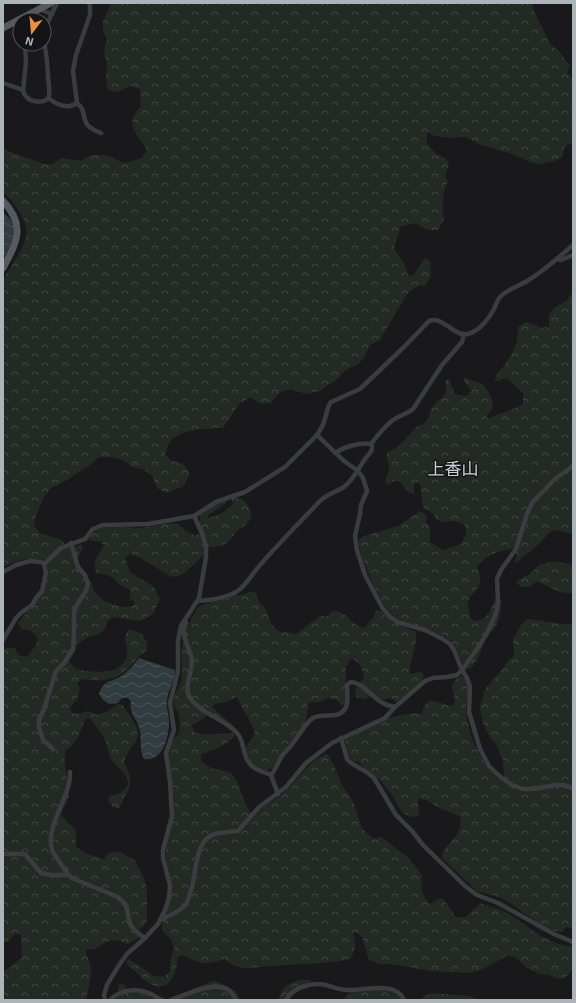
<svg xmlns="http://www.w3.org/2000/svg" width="576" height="1003" font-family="'Exo 2','Noto Sans JP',sans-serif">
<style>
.forest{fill:url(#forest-crowns)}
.water{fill:url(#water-waves)}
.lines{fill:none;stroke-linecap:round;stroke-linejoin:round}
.street{stroke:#3a3c3f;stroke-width:4.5}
.primary{stroke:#56595e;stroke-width:7}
.labels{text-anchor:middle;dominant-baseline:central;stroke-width:3;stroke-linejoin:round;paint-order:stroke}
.quarter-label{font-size:17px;fill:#ccd1d6;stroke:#141416}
</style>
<defs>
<pattern id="forest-crowns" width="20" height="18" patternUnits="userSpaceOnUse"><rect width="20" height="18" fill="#232a23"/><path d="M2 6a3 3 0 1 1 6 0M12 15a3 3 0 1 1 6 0" fill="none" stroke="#404641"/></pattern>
<pattern id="water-waves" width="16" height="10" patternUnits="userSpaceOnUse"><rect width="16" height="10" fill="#313c40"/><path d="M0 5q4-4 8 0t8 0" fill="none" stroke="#4c565a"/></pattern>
</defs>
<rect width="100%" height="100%" fill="#19191b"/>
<g class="forest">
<path d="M111,3H532L534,11L550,44L559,51L570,66L567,72L572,78L573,77V142L565,146L562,158L551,162L540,164L530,162L513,154L481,145L466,137L449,138L435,136L427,132V144L436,154L446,158L449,165L445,176L448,181C442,194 441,206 444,219L438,230H428L414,223L400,227L394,249L404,263L408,275L413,276L425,258L430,261L431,276L425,286L419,285L407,294L380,340L370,345L364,358L357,365L346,370L336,380L320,391L305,394C289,386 281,389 271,403L261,404L250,397L239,404L223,428C209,428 179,429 170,442C168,445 167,450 165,454L170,460L183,464L190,473L184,486L166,493L157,488L152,476L143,469L132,467C123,457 112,457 99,457L90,465L67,480L51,488L44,497L34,521L35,527L40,533L59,539L64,542V544L44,560C27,557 18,560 3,567V280C10,267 20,255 25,241C31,224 15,202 3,192V147L8,151L44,164H52L62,158L81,161L91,155H105L124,163L142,158L147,150C136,132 124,125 141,106L140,89L129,86L118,92L108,90L106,78L107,65L104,51L107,39L103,32V21Z"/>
<path d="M573,292V534L554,530L548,534L540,543L516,563L515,561L517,554L512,549C496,551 487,555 477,567C487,592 469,589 468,605C468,609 470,614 471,618L475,621C487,620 491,610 495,600L501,599C502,608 500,616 497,624C495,629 490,633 487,637C481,646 479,666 467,669C460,662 459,651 452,643C439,629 416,627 400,619C396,618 392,615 390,612C379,600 358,555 359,540L364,536L398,526L420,511L427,515L426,522L430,528V542L443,550L461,544L467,533L464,524L454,521L445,522L437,520L433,514L423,507L420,484L417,482L414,484V494C405,492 403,482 395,480L388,485L385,481C387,477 389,472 389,467C389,462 386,459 387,453L395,449L405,440L416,427L423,424L429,418C431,402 441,402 447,390L445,382L448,378L451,383L454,394L467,396L471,390L466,384L463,378L465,377C471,381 479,381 483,385C487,388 493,400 493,405C493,410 489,413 486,416L488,419C499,413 512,411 523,404V393L507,378L502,379L500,381H495C495,373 502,369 506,363C512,354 521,338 517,328L526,322L541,328L549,327V315L554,308L567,300Z"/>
<path d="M232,498C235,498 239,498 241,499C247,501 253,512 251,518C248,525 240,528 235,533C232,536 231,541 227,543C220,548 210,545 203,550L204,555L182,575L172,577C158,570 145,558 130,554L125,557L130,572L154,587L160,599L153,614L141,621L113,617L108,621L105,629L100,634L88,637L77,644L75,652L69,661C71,663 72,666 75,668C85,672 108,674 118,668C121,666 125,661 126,658C132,648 119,642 129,629L142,634L147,643V650C138,656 132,665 124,672C112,682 96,681 82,679L77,683L80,689L77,699L70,708L71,712L76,714L88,711L97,715L108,711L118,704L123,705C129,716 145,731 134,744C129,751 126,754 124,763C137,785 127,789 119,809L113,807L108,800L110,796C122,793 135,786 124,773C120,768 114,764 111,759C108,752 107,745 104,738C100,731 95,724 89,718L85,719C81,731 76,744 65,751C63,765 69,780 69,795C69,802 62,808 61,815L76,831V846C82,853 96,857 104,859L109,853L118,851L135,860L144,878L147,889V921L140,930V937L127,944C106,933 104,949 86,950C85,955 89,959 90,965C93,976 88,988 86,1000H3V970H6L22,957L21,935L16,933L7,942L3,944V648H15L18,655L27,657L36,645L38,638L31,631L22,629L18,623C22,617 26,614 30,609C33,606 35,602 37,598C45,587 51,579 46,564L66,546L74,548L81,544L83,547C74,566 77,562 85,580L91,581L93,590L104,601L122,607L133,606L135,602L130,598V590L120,585L113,578L107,575L97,573C91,564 98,554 104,546L101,542L90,540L89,539L94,532L101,528L117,527L140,528L171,523L178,524L186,531L196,536L199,532L200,514L220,502L226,500V503L207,516L208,518C217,517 229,510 234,502L231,500Z"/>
<path d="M554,561L573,565V593C556,594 551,587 537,581L529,587H521L516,582L520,579L530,574L539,565Z"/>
<path d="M250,591L256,593L259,602L267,611L271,624L278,631L296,634L320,616H328L333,611C348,611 352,627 365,628L374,616L376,610L382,611L389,620L416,632C417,646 411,658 409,673L412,674L419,671L424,675C422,684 405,697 396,702C392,697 390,697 384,700C377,697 372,694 365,699L357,698C352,688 358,685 364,678C363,669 360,660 350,659L346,668L345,703L341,705L337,700L327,698L319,702H311L308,704L306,721L290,745L278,758L273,767L267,771C251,767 249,763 246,747L255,734C251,720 242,709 237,696L229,701L215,704L212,707L237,729L207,713L204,718L192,725L194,732C207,737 219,733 232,733L235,736C226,746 214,750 201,754V761C204,763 207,766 211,768C217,770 228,770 232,774C242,786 243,806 253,815C264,805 278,799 288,789C302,775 308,761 327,754L333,763L342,785L354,803L362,829L374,839L381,837L409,858L422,875C421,889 420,893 430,904L439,899H443L456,917H466L480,903L478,892L442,858C443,842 465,837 460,816L439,808L428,801L419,798L418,803L419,816L410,817L401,811L391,793L380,780L363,767L359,762L353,761L348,756L345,740L347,736L389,718L413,713L419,714L422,713C428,689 441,708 454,705C457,692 444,685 461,676L466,680C467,684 468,688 468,692C468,698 466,704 466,711C469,737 479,760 498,779L504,778L503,761L496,744L489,736L483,723L480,708L485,689L501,671L509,660L514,656L513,639L521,625L527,619C543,620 557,625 573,624V928L567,927L564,929L563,932C548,934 519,908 505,900C497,896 486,893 478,892L480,903L506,912L541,936L558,944L573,947V969L565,978L558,979L549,975L540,974L527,968L515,957L507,956L481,970L469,973L430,971L391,964H380L369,960L362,937L356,932L353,934C356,944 356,950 350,959C324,964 297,964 271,966C262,966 252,969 243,968C236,967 230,963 224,959C205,966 200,964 183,955L178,956C177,963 176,975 171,980C160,995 144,981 135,971C132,968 128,967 126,962L129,959L154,976L164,977L170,971L171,958L174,949L171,939L162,931C161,918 170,906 171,893C173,877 164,863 166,848C167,834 174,821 174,806C175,784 157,749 179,734C180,727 180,720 178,713C177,710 175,708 174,705C172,697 178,689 181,681C184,670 180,659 182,647C182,639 193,611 200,606C202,605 229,596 232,595C241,594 240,597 250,591Z"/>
<path d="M300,980H311L310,983C299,987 289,989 284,1000H278C283,987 286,984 300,980Z"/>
<polygon points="212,981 220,982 228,988 236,991 240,1000 169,1000 170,998 185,993"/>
<path d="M123,983L129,992C139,992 148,994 157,1000H114L118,991L119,984Z"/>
<path d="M367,986C380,986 394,988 402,1000H343C350,992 356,988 367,986Z"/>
<polygon points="432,993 469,996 481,1000 420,1000 424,996"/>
</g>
<g class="water">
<path d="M3,213C21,223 12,245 3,258Z"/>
<path d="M139,658L175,670C175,680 168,690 167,700C166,707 169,715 169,722C169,737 163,762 144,759C139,750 142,740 140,731C138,718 129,716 131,701L128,698C123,697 121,698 118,703L109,704L103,700L99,694C103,679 114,682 123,675C130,670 134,664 139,658Z"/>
</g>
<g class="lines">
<g class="street">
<polyline points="42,9 44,11 52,14"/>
<polyline points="44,35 47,24 57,3"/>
<path d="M25,44L26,62L23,91C25,97 28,100 34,101C56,105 48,87 48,75C47,64 47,54 44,43"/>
<polyline points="3,83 23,90"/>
<path d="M48,98C56,104 68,110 77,103L73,71L76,55L90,15V6L89,3"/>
<path d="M77,103C90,113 76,124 101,133"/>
<polyline points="557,259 561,260 573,255"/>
<polyline points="317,435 344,461 358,471 363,478 367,491 361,505 360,514 355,536 357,550 365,575 382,607 390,617 398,622 425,630 441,638 450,644 454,650 462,670 467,678 470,687 469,712 480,749 489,766 496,773 502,778 512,785 523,789 533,789 556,785 563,785 573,788"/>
<path d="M371,444C377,436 385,426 393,420C400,415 407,414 413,409L442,365L462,342L464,334"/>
<path d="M335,453C344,447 360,442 371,444"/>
<path d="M44,564L61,548L85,539L93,529L103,525L148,524L194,516L216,502L245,492L285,467L317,435L323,425L329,405L331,402L360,389L405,346L429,321C442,315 454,337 468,334C479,331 489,319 494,309C496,305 497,300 501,296C508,289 519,286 527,281C544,271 558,258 573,245"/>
<polyline points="3,572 16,565 30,561 41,562 44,564 46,573 42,591 36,598 32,605 21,613 16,618 3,640"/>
<path d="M198,601C212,600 228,598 239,590C248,583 253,572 261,564C280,542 300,522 320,501C327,494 336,492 344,487C354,479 358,469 365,459C368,454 373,453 372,446L371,444"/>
<path d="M186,623C179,636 191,648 192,661C192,672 184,688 189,696C199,713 222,718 235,731C246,740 241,757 252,766C257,771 265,772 271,775L278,794"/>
<polyline points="341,738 347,759 351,763 368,773 374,778 396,815 412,831 423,845 465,886 477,895 498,903 554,934 573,942"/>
<polyline points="52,748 43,740 39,727 39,720 44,709 56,671 64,663 73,649 74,634 74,614 75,608 86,591 88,584 85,575 78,567 71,543"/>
<path d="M70,772C71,798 45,824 52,850C54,855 58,859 60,863C64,868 67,874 72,878L118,897L126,905L130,924L135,931L145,938"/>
<path d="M271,775C276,769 278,762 282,756C284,753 287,750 290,747C297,739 305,723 313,718C323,712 338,720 345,709C349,703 347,692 347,685L351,682C367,683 373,704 395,707"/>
<polyline points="3,854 25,854 41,873 51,875 68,875"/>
<path d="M162,919C170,915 180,912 186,904C189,900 190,892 192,887C197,868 195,835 220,833C226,833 231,831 238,831L259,807L286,787L306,763L332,743L385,718L395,707L425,681L433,678L447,677L457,675L462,670L477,649L486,635L494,618L497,609L498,601L497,579L501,570L516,549L527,514L532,503L555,479L573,466"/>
<polyline points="105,1000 104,995 107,985 119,965 127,954 145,938 158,924 165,910 169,898 170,885 163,858 163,850 172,816 170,782 166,753 174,730 170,703 178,671 178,641 181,626 199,598 206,557 206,547 202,533 194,516"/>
<path d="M110,1000C121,988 139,988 153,995C156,997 158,999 162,1000"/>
<path d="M171,1000C186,995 214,980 229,990C232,992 234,997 236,1000"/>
<path d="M286,1000C293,987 312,982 326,985C333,987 340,990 347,990C363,991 396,980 404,1000"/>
</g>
<g class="primary">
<polyline points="3,28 51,3"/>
<path d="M3,201C26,225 17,242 3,268"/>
</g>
</g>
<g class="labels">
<g class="quarter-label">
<text x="453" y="468">上香山</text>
</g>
</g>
<rect width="576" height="1003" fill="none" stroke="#acb3b9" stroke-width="8"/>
<g transform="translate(32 32) rotate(196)"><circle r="19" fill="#141416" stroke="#515457"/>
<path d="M0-3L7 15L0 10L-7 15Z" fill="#e89143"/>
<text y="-6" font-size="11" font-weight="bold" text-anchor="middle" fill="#acb3b9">N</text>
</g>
</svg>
